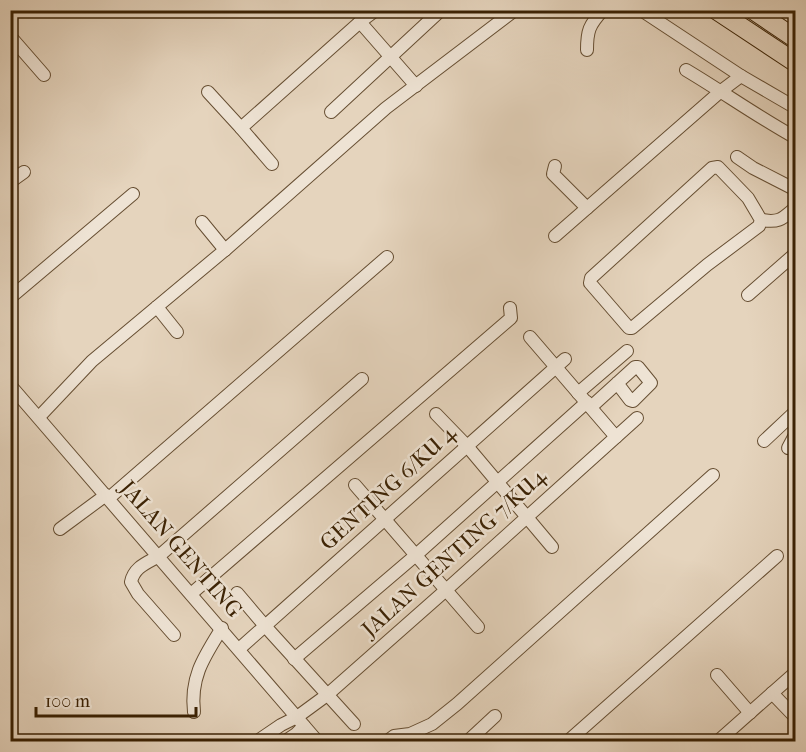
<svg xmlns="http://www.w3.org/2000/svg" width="806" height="752" font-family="'IM FELL French Canon',serif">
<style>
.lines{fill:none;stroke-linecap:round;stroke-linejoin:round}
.minor-casing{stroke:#664e32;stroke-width:14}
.highway-casing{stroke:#3b2204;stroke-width:20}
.minor{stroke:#eee3d4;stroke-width:12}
.highway{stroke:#e5d4bd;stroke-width:18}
.labels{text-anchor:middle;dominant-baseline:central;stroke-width:5;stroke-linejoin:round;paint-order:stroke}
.street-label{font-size:22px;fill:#3b2204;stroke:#eee3d4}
</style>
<rect width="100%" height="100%" fill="#e5d4bd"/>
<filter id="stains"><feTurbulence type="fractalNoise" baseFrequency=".00333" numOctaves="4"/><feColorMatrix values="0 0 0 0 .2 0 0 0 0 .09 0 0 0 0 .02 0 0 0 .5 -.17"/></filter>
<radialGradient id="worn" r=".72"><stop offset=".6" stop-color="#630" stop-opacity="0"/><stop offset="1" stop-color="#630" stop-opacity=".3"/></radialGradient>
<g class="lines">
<defs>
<g id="minor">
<polyline points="641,10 741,76 796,108"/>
<polyline points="360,22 416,86"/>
<polyline points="10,36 44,75"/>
<path d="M587,50C587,31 589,25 603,10"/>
<path d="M686,70C723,92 758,117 796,138"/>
<polyline points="208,92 241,128"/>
<polyline points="331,112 441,10"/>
<polyline points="737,157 753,168 796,190"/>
<polyline points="272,164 241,128 360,22 376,10"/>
<polyline points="555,166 553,174 587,208"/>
<polygon points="718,167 748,198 761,220 759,226 707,265 632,328 629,328 590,283 591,278 712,168"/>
<polyline points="10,182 24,172"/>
<path d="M761,220C780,223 782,219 796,207"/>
<polyline points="202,222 225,250"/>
<polyline points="555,236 721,91 741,76"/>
<polyline points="748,295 796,253"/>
<polyline points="10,298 133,194"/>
<polyline points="157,307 177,332"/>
<polyline points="530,337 616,437"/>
<polyline points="10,385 318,742"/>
<polyline points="578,393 627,351"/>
<polyline points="591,407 635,367 638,367 651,383 633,401 630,400 617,383"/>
<polyline points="436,414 467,446 552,547"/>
<polyline points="39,417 92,361 225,250 386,108 515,10"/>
<polyline points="764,441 796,411"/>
<polyline points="788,448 796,433"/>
<polyline points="355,485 478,627"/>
<polyline points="109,498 387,257"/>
<polyline points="60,529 106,495"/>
<polyline points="237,593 265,626 354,724"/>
<polyline points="191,594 511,318 510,308"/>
<path d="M174,635L138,594L131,582C134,567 147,563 159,556L362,379"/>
<polyline points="239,649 565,359"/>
<polyline points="294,659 416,555 587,402"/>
<polyline points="717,675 750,713"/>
<polyline points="772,693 796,718"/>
<path d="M194,712C190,677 204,657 222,628"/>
<polyline points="256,742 281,725 297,717 327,695 446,590 637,418"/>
<polyline points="284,742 296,734 304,726"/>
<polyline points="386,742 394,736 410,734 432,724 457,704 713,475"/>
<polyline points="467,742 495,716"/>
<polyline points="567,742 777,556"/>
<polyline points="717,742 796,672"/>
</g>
<g id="highway">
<polyline points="716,10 796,63"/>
<polyline points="753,10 796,39"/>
</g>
</defs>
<use href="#minor" class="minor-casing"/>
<use href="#highway" class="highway-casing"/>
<use href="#minor" class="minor"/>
<use href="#highway" class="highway"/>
</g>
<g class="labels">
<g class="street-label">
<text transform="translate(388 488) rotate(-42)">GENTING 6/KU 4</text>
<text transform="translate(181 549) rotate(49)">JALAN GENTING</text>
<text transform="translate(454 553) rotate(-42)">JALAN GENTING 7/KU4</text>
</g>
</g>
<rect width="806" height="752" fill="none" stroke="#e5d4bd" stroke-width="36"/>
<rect x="12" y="12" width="782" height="728" fill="none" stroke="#3b2204" stroke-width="3"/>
<rect x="18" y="18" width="770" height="716" fill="none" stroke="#3b2204" stroke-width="1.5"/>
<path d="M36 707v9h160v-9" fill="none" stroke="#3b2204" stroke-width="3"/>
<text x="45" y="707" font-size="18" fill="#3b2204" stroke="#eee3d4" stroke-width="4.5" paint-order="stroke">100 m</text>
<rect width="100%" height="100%" filter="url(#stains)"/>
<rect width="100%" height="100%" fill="url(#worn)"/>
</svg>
